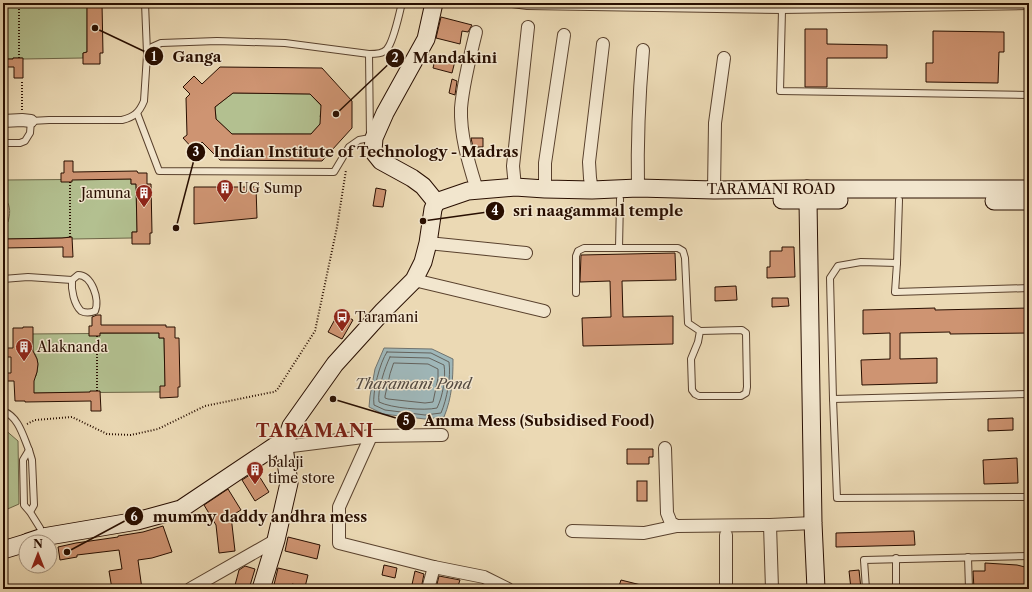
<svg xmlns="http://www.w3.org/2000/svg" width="1032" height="592" font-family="'Libre Caslon Text',serif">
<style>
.green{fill:#b3c090;stroke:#6e6748}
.water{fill:#9fb7b9;stroke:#6f736f}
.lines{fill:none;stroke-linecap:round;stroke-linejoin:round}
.shore{stroke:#64625c;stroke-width:1}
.building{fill:#ce9472;stroke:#280e00;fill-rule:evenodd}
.lane-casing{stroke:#59412d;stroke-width:8}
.street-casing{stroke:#59412d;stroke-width:14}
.secondary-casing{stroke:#280e00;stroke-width:19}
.path{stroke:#280e00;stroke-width:2;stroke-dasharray:1 2;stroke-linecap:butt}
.lane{stroke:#f2e6ce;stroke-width:6}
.street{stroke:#f2e6ce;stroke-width:12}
.secondary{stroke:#f2e6ce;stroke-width:17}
.labels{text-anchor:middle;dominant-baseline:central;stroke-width:3;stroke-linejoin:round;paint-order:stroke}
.poi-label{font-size:14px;fill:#280e00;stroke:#f2e6ce;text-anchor:start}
.street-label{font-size:14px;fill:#280e00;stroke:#f2e6ce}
.water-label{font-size:15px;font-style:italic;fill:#524941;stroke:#f2e6ce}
.district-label{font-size:18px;font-weight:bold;letter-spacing:1px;fill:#7a1f14;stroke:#f2e6ce}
.leader{fill:none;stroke:#280e00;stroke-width:1.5}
.callout-dot{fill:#280e00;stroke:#f2e6ce;stroke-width:1.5}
.mark-label{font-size:12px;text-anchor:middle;font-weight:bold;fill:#fff}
.callout-label{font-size:15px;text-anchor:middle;font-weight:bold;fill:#280e00;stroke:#f2e6ce;stroke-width:3;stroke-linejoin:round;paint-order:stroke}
</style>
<rect width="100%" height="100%" fill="#ebd9b4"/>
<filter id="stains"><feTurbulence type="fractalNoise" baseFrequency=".005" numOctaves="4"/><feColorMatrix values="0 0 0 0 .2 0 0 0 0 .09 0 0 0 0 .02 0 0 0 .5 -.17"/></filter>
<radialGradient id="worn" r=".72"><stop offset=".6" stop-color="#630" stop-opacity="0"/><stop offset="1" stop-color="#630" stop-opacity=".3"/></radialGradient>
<g class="green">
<polygon points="3,3 82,3 82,5 87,4 87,52 83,53 83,58 23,59 22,58 13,58 13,59 3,59"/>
<polygon points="233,93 310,94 326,111 321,111 320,117 326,117 311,134 232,134 216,119 215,107"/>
<path d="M131,179V184H136L137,232H132V238L72,239L70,237L62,238L3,239V227H6V222H8C10,214 11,207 6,200H5V194H3V180Z"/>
<path d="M159,333V338H164L165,386L160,392L27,393L34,376H36C38,368 39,361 35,354H33L27,334Z"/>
<polygon points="3,428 18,441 19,504 3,511"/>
</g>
<path class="water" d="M384,348L432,349L453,359C453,380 452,397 444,417L425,419L383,414L369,407L370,396L375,369Z"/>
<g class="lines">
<g class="shore">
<path d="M387,352L431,353L449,362C451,377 447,399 441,413L425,415L385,410L374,405C372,393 380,362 387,352Z"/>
<path d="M390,357L429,358L444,365C446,377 443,396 437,408C424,411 391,408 379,402C377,391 385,367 390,357Z"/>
<polygon points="394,363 428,364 438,369 438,378 433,402 425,403 388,399 385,398 385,396 390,374"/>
</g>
</g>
<g class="building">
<polygon points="87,4 102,4 103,53 100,53 100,64 83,64 83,53 87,52"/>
<polygon points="441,17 472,25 468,32 462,31 460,44 436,38"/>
<polygon points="805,29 827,29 827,44 887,45 887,58 827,58 827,87 805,87"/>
<polygon points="933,31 1004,32 1004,52 999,52 998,83 926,82 926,63 933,63"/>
<polygon points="436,56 455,61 452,73 433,68"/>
<polygon points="13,58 23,58 23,78 14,78 14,67 3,67 3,59 13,59"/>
<path d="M220,67L322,68L352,101V128L322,161L220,160L202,142L194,150L183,138L187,135L186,98L190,94L183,87L194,76L202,84ZM233,93L310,94L321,105L320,124L311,134H232L216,119L215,107Z"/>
<polygon points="452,79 457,81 455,95 449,93"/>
<polygon points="471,138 483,138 483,147 473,147"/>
<polygon points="64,161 73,161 73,172 137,171 138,173 147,173 147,184 151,184 152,233 150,233 150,244 132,244 132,232 137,232 136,184 131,184 131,179 72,180 72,182 61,182 61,173 64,173"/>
<polygon points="194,187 256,187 257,218 194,224"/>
<polygon points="376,188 386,190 383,207 373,206"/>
<polygon points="72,237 73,257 63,257 63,247 3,248 3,239 62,238"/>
<polygon points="782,247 794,247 795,277 767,278 767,267 770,267 770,251 782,251"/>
<polygon points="675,253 676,280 622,281 623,317 673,316 673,344 583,346 582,318 611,317 610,281 580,282 581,255"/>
<polygon points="736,286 737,300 715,301 715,287"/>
<polygon points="772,298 788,298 789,306 772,307"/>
<polygon points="935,308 935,310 1029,308 1029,333 950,334 950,332 900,333 900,359 937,358 937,383 862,385 861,360 890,359 890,333 863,334 863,310"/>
<polygon points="339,312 353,320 342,339 328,332"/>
<polygon points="97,315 101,315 101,325 166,325 166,327 175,327 175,338 179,338 180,387 178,387 178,397 160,398 160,386 165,386 164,338 159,338 159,333 100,333 100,336 89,336 89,326 92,326 92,317"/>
<polygon points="23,327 33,327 33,351 37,359 38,364 37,372 34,381 34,393 90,392 90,391 100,391 101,411 91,411 91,401 25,402 25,401 15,401 14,381 3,381 3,373 11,373 11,357 3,357 3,348 13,348 13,328 23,328"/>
<polygon points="1013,418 1013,430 988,431 988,419"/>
<polygon points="627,449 653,449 653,457 649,457 649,464 627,464"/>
<polygon points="1017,458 1018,483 984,484 983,460"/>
<polygon points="256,471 269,492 255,501 242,480"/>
<rect x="637" y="481" width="10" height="20"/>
<polygon points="228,489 241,510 231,516 235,551 219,553 216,525 204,505"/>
<polygon points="163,526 172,552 152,558 138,560 142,589 112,589 109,571 122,569 119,550 77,555 77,557 60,560 58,547 76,543 118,537 118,536 143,532"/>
<polygon points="914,531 915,545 836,547 836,533"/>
<polygon points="288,537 320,545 317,559 285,551"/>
<polygon points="985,563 1017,565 1029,568 1029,589 974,589 973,571 985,571"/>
<polygon points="384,565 397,568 395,578 382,575"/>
<polygon points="245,566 255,569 249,589 234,589 239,570"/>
<polygon points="278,568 308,575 305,587 292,584 291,589 273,589"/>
<polygon points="859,570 861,589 851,589 849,571"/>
<polygon points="415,571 424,574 421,589 411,589"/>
<polygon points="439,576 460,580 457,589 436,588"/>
<polygon points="621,580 645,586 645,589 618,589"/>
</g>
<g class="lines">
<defs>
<g id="lane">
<polyline points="145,3 147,53"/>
<polyline points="504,3 527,6 782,10 1028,6"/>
<polyline points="1028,3 1029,155"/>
<polyline points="782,10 780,91 1029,95"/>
<polyline points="137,113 159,171 334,172 349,147 359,140 370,138 369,54"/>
<path d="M3,143H20L25,141L30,133L31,121L49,120H122C134,117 139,113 144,101L147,55L149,50L152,47L161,43L217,41L285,43L369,54C375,54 383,54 387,49C394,41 399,14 402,3"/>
<polyline points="899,200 897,263 861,262 838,266 830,278 833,399 837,498 1029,497"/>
<polyline points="619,248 678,248 683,251 685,258 688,323 700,331 698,342 691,359 692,390 695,394 699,396 741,396 746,393 747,387 746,333 742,330 700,331"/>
<polyline points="897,263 895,292 1029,288"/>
<path d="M78,275C92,275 100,300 95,311C90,313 85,313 81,311C74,304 71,290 72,280Z"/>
<polyline points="3,279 28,277 72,280"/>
<polyline points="576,293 576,256 578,251 584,248 619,248 620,199"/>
<polyline points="833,399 1029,394"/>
<path d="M3,411C19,417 23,436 29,450"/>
<polyline points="30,512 34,505 32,460 29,450 23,460 24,505 30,512 40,528"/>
<polyline points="968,557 969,589"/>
<polyline points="896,558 896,589"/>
<polyline points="866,589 864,560 1029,556"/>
</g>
<g id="street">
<path d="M476,32C470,56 463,84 461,108C460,136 469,164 477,190"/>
<polyline points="3,121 22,120 31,121"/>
<polyline points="515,187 513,166 528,27"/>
<path d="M638,188C637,142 639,96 643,50"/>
<polyline points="545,189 545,163 564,35"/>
<polyline points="592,190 590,178 589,162 603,44"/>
<polyline points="714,190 715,123 724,58"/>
<polyline points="428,243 526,253"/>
<polyline points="414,280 544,311"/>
<polyline points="371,436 339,507 339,543 434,567 484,577 508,589"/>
<polyline points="284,447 371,436 442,435"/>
<polyline points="665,448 667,513 671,523 677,526 770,525 813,523"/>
<polyline points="770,525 772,589"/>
<polyline points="572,531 644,533 677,526"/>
<polyline points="190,589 276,540"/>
<polyline points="428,589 434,567"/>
<polyline points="726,589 726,535"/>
</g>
<g id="secondary">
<polyline points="434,3 426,39 385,113 374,138 373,151 381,161 412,178 423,186 436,202"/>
<polyline points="807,189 808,201 813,523 816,589"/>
<polyline points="782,200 839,200"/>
<polyline points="994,201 1029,201"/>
<polyline points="436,202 468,191 515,187 545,189 592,190 638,188 714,190 806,189 1029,189"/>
<polyline points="28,542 43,537 137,521 181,509 275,446 284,447"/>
<polyline points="3,550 26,543"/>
<polyline points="261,589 276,540 289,483 284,447 291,426 335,364 383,311 414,280 423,262 428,243 433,209 436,202"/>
</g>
</defs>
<use href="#lane" class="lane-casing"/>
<use href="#street" class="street-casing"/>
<use href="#secondary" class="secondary-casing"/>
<g class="path">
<polyline points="19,58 19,3"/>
<polyline points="22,82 22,110"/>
<polyline points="70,182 70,237"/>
<polyline points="97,336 97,391"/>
<polyline points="27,424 35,420 72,417 107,434 131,435 158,429 205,406 268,393 274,392 277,390 315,331 337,227 346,170"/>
</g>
<use href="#lane" class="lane"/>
<use href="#street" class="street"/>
<use href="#secondary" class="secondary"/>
</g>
<defs>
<symbol id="building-pin" viewBox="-11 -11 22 30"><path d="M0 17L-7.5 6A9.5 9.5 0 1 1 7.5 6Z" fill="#8f2418" stroke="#f2e6ce"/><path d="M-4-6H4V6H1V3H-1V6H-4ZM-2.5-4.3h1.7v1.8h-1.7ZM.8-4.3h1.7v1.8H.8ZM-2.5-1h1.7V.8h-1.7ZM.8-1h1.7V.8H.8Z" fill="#fff"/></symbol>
<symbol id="bus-pin" viewBox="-11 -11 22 30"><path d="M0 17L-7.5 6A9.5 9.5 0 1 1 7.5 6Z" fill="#8f2418" stroke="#f2e6ce"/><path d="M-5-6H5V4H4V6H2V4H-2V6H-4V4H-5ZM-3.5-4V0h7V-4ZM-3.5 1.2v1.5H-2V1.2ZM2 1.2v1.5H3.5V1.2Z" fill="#fff"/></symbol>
</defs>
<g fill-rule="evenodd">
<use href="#building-pin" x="215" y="178" width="20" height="27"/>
<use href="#building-pin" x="134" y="183" width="20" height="27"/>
<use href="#bus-pin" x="332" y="307" width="20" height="27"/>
<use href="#building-pin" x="14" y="337" width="20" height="27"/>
<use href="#building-pin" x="245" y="460" width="20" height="27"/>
</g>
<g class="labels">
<g class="poi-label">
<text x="238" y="188">UG Sump</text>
<text x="131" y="193" text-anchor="end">Jamuna</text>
<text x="355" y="317">Taramani</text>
<text x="37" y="347">Alaknanda</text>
<text x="268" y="462">balaji<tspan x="268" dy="16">time store</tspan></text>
</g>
<g class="street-label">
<text x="771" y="189">TARAMANI ROAD</text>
</g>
<g class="water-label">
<text x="413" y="383">Tharamani Pond</text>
</g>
<g class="district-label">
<text x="315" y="431">TARAMANI</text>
</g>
</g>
<path class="leader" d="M95 28L154 56M336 114L395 58M176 228L196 152M423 221L495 211M333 399L406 421M67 552L134 516"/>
<g class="callout-dot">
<circle cx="95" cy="28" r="4"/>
<circle cx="336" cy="114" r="4"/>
<circle cx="176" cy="228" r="4"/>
<circle cx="423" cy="221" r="4"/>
<circle cx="333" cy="399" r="4"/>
<circle cx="67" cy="552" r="4"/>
<circle cx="154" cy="56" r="10"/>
<circle cx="395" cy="58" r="10"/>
<circle cx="196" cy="152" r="10"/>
<circle cx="495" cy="211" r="10"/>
<circle cx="406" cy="421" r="10"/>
<circle cx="134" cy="516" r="10"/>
</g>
<g class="mark-label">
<text x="154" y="61">1</text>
<text x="395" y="62">2</text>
<text x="196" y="156">3</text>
<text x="495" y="215">4</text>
<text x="406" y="425">5</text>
<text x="134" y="521">6</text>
</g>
<g class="callout-label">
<text x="197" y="62">Ganga</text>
<text x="455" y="63">Mandakini</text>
<text x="366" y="157">Indian Institute of Technology - Madras</text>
<text x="598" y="216">sri naagammal temple</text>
<text x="539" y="426">Amma Mess (Subsidised Food)</text>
<text x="260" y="522">mummy daddy andhra mess</text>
</g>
<rect width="1032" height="592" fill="none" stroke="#ebd9b4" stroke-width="16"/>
<rect x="4" y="4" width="1024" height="584" fill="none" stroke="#280e00" stroke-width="2"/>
<rect x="8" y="8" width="1016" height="576" fill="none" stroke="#280e00"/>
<g transform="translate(38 554)"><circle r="19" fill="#f2e6ce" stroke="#a1907c"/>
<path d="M0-3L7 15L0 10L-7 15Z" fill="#8f2418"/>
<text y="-6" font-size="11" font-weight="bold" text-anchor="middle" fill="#280e00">N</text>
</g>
<rect width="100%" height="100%" filter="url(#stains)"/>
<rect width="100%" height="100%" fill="url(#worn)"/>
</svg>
